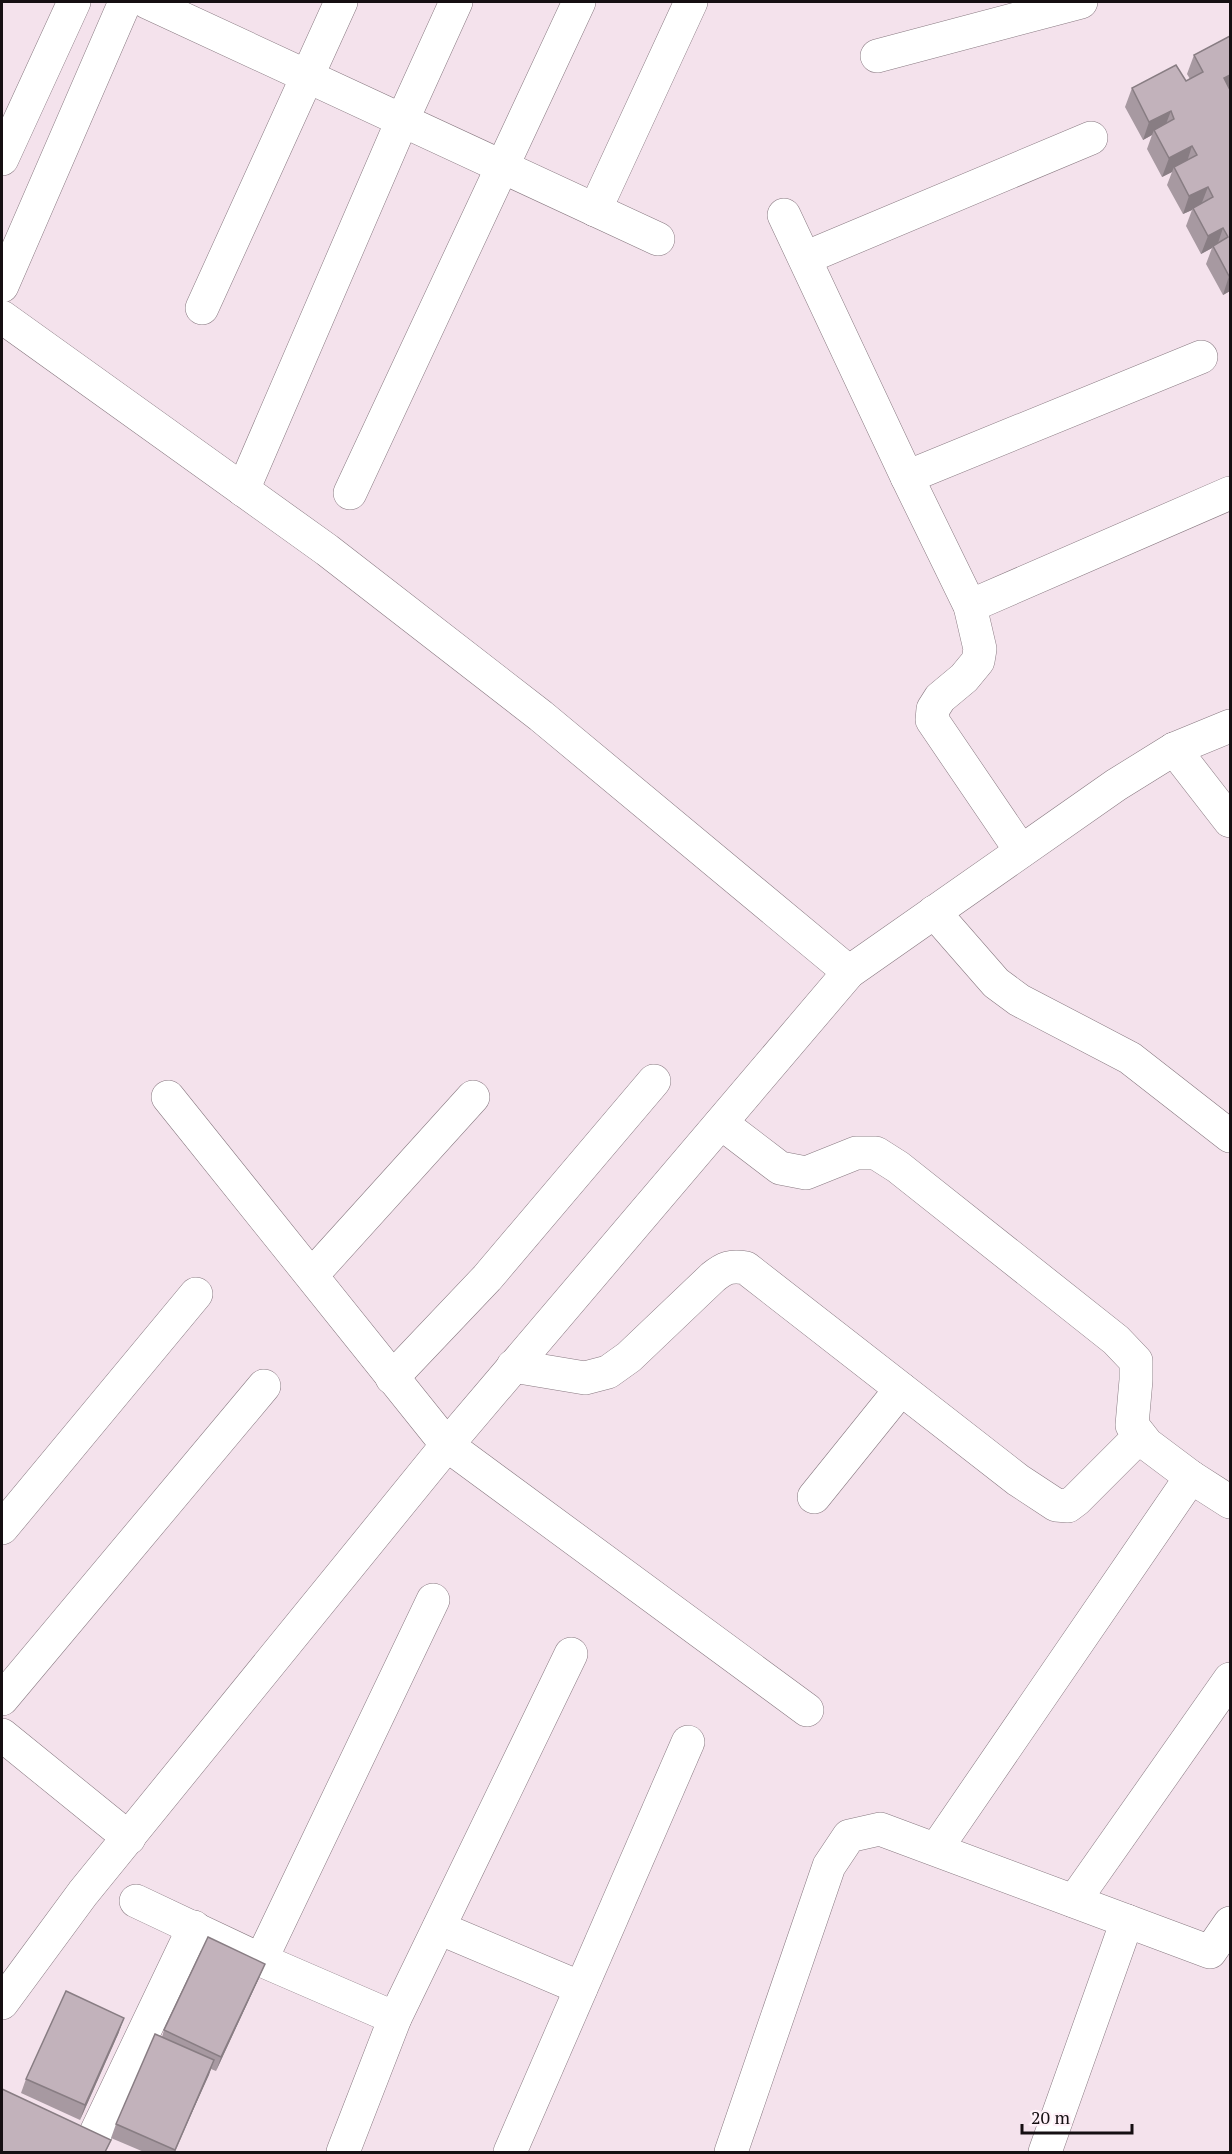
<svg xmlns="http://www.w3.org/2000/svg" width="1232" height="2154" font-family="'PT Serif',serif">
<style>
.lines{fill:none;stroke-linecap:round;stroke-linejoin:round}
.minor-casing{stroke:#887981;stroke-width:34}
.minor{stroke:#fff;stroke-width:33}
.wall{fill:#a799a1}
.shaded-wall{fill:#887d83}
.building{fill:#c2b2bb;stroke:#887d83;stroke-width:1.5}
</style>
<rect width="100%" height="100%" fill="#f4e2ec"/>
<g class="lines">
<defs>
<g id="minor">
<polyline points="147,2 658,239"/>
<polyline points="877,56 1081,2"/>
<polyline points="2,159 74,2"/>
<polyline points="595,210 691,2"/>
<polyline points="784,215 907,477 970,606 980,649 978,661 964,678 940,698 933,709 932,720 1021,851"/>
<polyline points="805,258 1091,138"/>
<polyline points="2,286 125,2"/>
<polyline points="202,308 341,2"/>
<polyline points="2,317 327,550 541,716 849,972"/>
<polyline points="907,477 1201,357"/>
<polyline points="243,490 402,121 456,2"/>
<polyline points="350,493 579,2"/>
<polyline points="970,606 1230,493"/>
<polyline points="1174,749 1230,821"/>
<polyline points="934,912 996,983 1019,1000 1130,1058 1230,1136"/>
<polyline points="168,1097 447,1445 807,1710"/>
<polyline points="721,1123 780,1168 806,1173 856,1153 876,1153 898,1167 1116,1340 1136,1361 1136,1380 1132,1425 1147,1444 1191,1477 1230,1502"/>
<polyline points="312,1275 473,1097"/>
<path d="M513,1366L585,1378L608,1372L629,1357L713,1277C724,1268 731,1265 746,1268L1018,1480L1056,1505L1068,1506L1076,1500L1140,1436"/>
<polyline points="392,1378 487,1278 654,1081"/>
<polyline points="814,1497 901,1389"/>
<polyline points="2,1528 196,1294"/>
<polyline points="2,1699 264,1386"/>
<polyline points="2,1735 129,1838"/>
<polyline points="936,1849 1191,1477"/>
<polyline points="136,1901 261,1960 395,2018"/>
<polyline points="1074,1901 1230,1679"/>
<polyline points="439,1928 581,1988"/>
<polyline points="261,1960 433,1600"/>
<polyline points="2,2003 83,1893 447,1445 849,972 1116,785 1174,749 1230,726"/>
<polyline points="92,2141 194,1927"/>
<polyline points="343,2152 395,2018 571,1654"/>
<polyline points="510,2152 688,1742"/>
<polyline points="731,2152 829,1866 849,1836 880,1829 1210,1952 1230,1923"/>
<polyline points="1045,2152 1127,1921"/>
</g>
</defs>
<use href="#minor" class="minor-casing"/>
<use href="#minor" class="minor"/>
</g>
<g class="wall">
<polygon points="1230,36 1230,291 1223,295 1206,264 1212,248 1201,254 1186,226 1192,210 1183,214 1167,185 1172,172 1162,177 1147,149 1152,135 1143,140 1125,107 1132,88 1186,81 1190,79 1187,74 1194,55"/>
<polygon points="259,1978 216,2071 211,2069 175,2152 144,2152 111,2138 116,2124 162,2037 164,2030"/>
<polygon points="119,2032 80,2120 21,2093 26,2079"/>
</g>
<g class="shaded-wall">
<polygon points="1230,75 1230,90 1217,97 1224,78"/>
<polygon points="1171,111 1164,129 1154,130 1152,135 1143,140 1149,122"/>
<polygon points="1192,146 1186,165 1174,167 1172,172 1162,177 1169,158"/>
<polygon points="1208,187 1201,205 1193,208 1192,210 1183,214 1189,196"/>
<polygon points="1223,228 1217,246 1213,246 1212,248 1201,254 1208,236"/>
<polygon points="1229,276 1230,276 1230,291 1223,295"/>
<polygon points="265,1964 259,1978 216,2071 221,2057"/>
<polygon points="124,2018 119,2032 80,2120 85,2105"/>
<polygon points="214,2060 209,2075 174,2152"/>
</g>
<g class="building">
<polygon points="1230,36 1230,75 1224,78 1229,88 1230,87 1230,276 1229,276 1213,246 1228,237 1223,228 1208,236 1193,208 1213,197 1208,187 1189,196 1174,167 1197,155 1192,146 1169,158 1154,130 1174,119 1171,111 1149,122 1132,88 1176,65 1186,81 1203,72 1194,55"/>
<polygon points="208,1937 265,1964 221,2057 164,2030"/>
<polygon points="66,1991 124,2018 85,2105 26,2079"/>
<polygon points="155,2034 214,2060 175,2150 116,2124"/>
<polygon points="2,2089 111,2140 105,2152 2,2152"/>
</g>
<rect width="1232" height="2154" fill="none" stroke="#150f12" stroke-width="6"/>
<path d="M1022 2124v9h110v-9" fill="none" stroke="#150f12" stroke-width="3"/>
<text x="1031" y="2124" font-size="18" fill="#150f12" stroke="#fff1f8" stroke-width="4.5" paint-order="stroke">20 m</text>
</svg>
